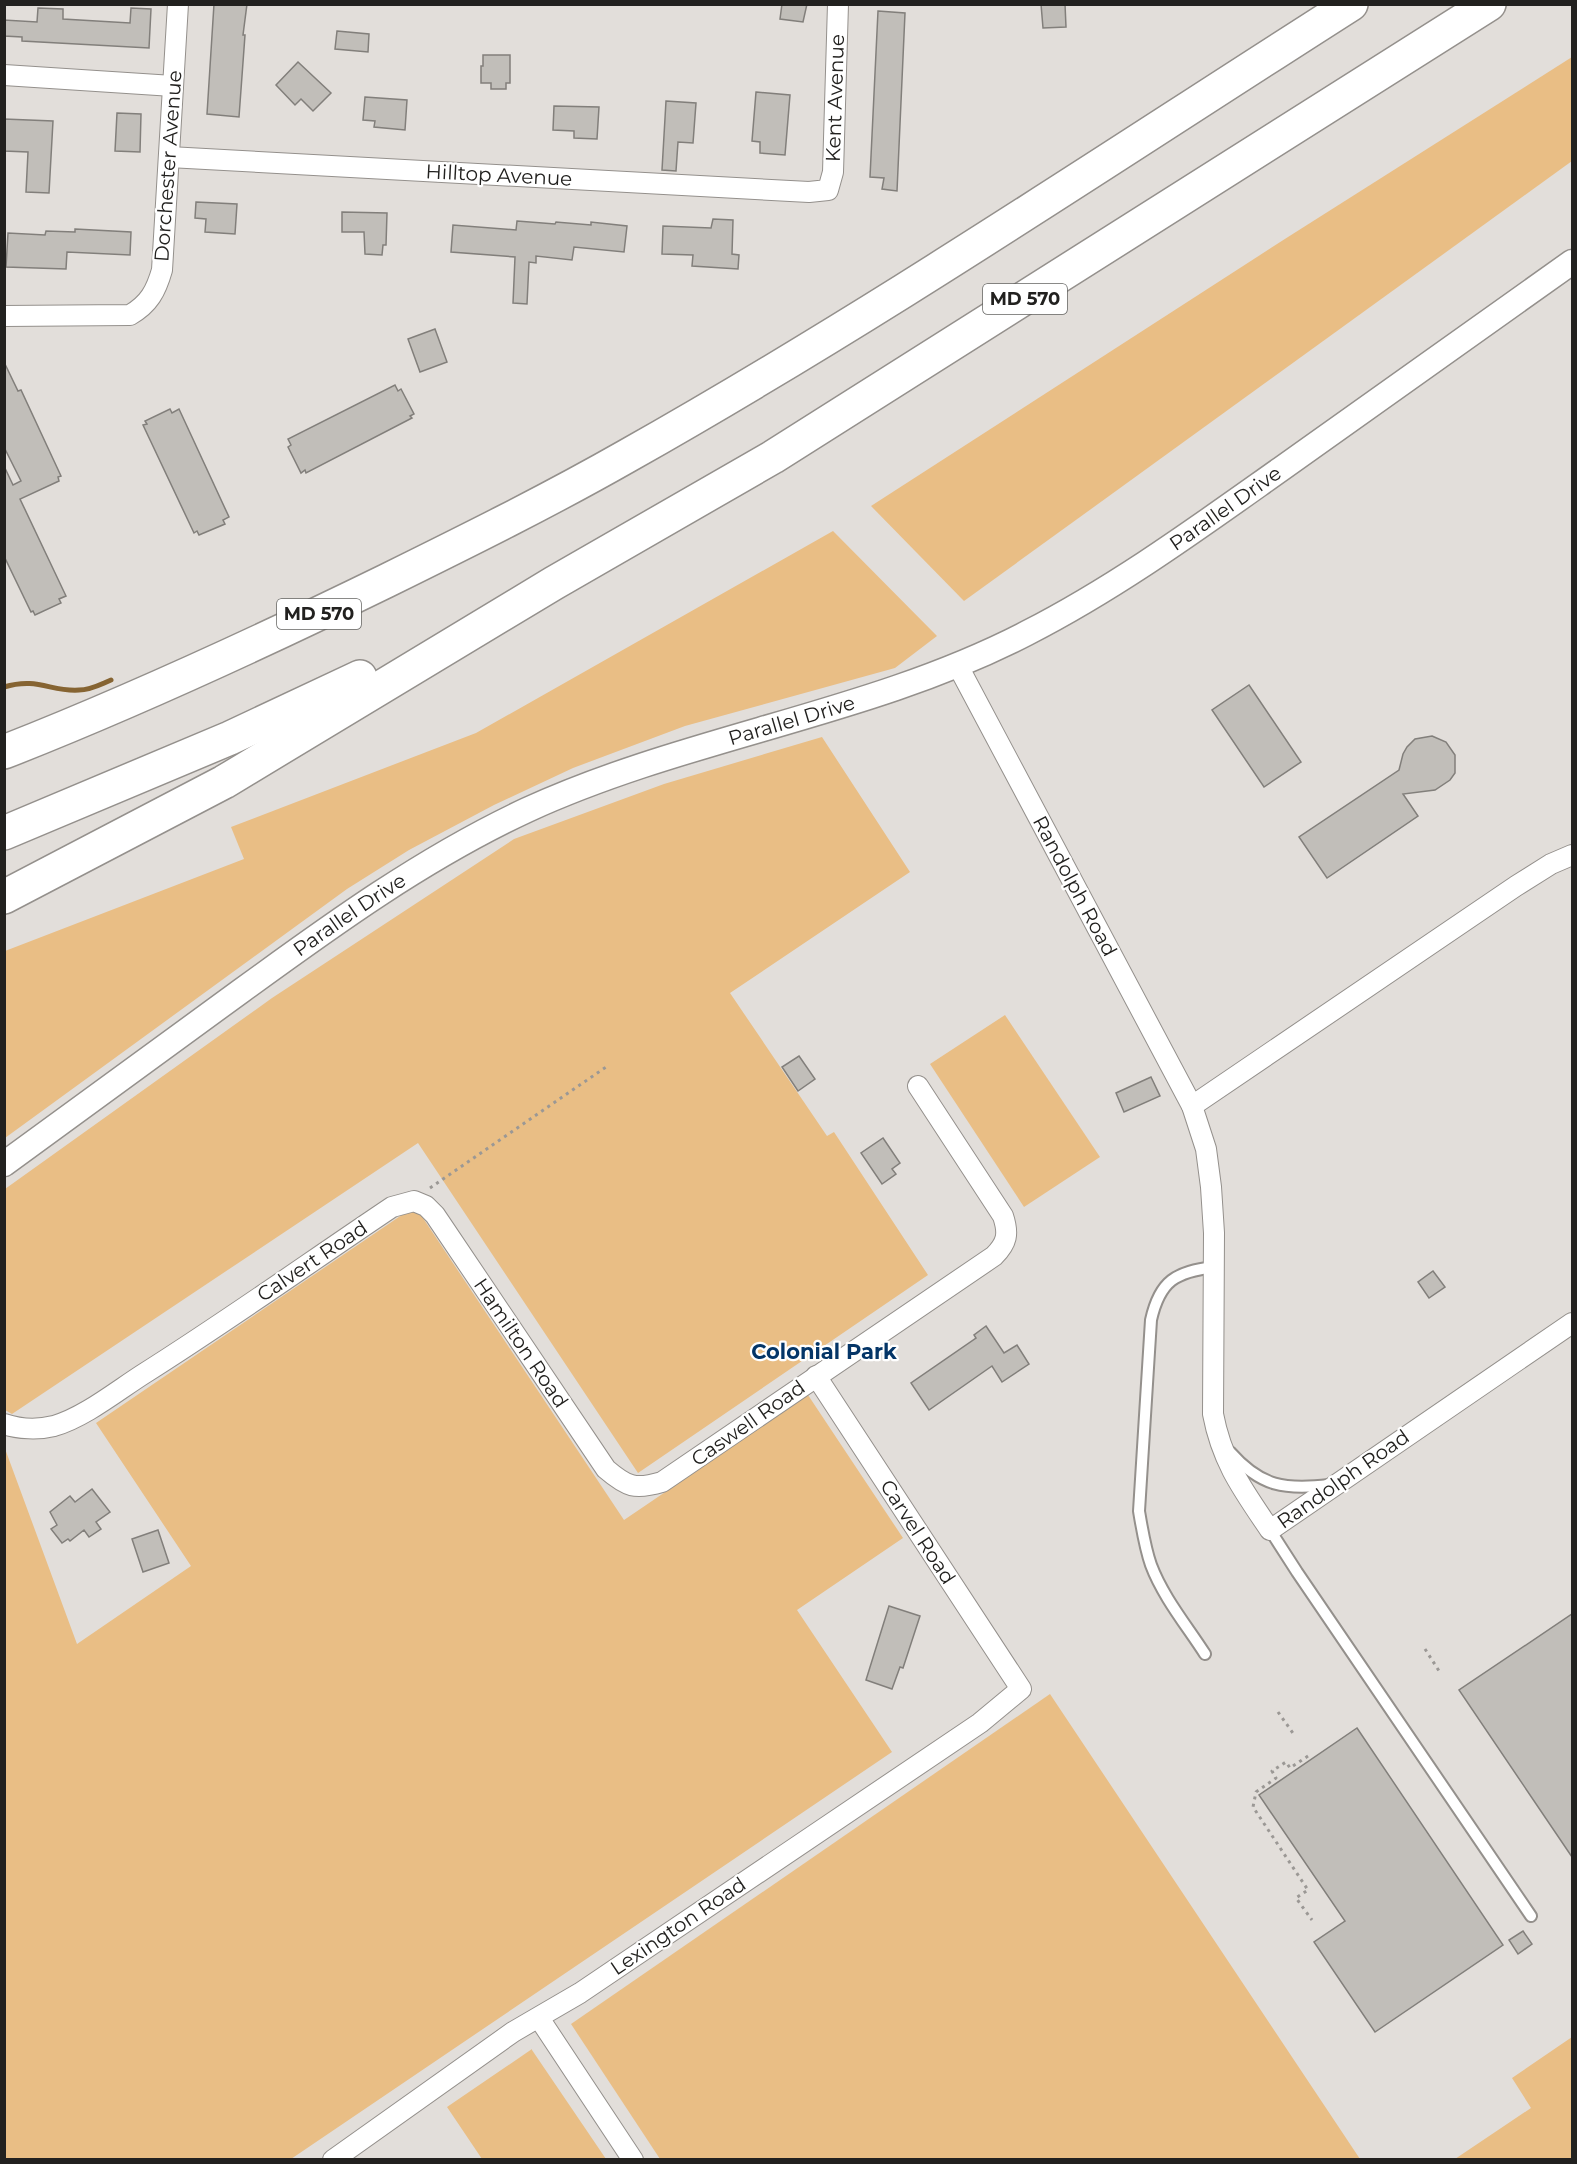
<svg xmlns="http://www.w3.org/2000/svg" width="1577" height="2164" font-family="Montserrat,sans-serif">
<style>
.green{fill:#e9be85}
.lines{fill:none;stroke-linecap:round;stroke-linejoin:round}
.stream{stroke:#866432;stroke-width:5}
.building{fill:#c1beb9;stroke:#827f7b;stroke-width:1.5}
.service-casing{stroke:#94908c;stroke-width:14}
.minor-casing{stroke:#94908c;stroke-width:22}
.tertiary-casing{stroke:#94908c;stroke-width:27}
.motorway-casing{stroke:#94908c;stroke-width:36}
.path{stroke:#9b9895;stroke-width:3;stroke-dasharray:3 4.5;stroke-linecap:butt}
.service{stroke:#fff;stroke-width:10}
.minor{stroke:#fff;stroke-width:20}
.tertiary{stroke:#fff;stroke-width:24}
.motorway{stroke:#fff;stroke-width:33}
.labels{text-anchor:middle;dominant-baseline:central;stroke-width:4.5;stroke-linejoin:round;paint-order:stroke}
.shield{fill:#fff;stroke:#646462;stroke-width:1.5}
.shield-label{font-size:18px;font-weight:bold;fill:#22211f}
.street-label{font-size:20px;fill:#22211f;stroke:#fff}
.neighbourhood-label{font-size:21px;font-weight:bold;fill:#043567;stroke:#fff}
</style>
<rect width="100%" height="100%" fill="#e2deda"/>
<g class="green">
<polygon points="1572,57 1572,161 964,601 871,506 1288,237"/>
<polygon points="833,531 937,636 895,668 685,726 573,768 494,805 409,850 347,889 5,1138 5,951 244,859 231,827 476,733"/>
<polygon points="822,737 910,872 730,993 827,1136 834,1132 928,1275 638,1473 418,1143 12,1414 5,1410 5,1189 272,998 514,839 664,784"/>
<polygon points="1005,1015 1100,1157 1024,1207 930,1064"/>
<polygon points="415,1206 624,1520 808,1395 903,1538 797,1610 892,1752 291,2159 5,2159 4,1446 77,1644 191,1566 96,1423"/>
<polygon points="1050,1694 1360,2159 660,2159 571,2024"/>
<polygon points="1572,2037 1572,2159 1455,2159 1531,2108 1512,2078"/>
<polygon points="532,2049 532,2050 606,2159 482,2159 447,2107"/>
</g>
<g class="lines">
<path class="stream" d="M4,687C38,677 51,692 79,690C91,690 101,684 111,680"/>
</g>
<g class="building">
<polygon points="214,4 247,4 243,35 245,35 239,117 207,114"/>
<polygon points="782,4 807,4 803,22 780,19"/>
<polygon points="1041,4 1065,4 1066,27 1043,28"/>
<polygon points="38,8 63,9 63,19 130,23 131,8 151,9 149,48 22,41 22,37 4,36 4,20 37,22"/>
<polygon points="878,11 905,13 897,191 882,189 884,178 870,177"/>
<polygon points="337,31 369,34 368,52 335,49"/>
<polygon points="483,55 510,55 510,83 506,83 506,89 491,89 491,83 481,83 481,66 483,66"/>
<polygon points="298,62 331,93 313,111 301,99 295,105 276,85"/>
<polygon points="756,92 790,95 785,155 760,153 760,142 752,141"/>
<polygon points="365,97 407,100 405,130 374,127 375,121 363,120"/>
<polygon points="666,101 696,103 693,143 678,142 676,171 662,170"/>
<polygon points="554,106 599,107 597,139 574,138 574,131 553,130"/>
<polygon points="117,113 141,114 140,152 115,151"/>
<polygon points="4,119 53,121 49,193 26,192 28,152 4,151"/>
<polygon points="196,202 237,204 235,234 205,232 206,219 195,218"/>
<polygon points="342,212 387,213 386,245 383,245 382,255 365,254 364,232 342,232"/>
<polygon points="713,219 733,220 732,254 739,255 738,269 692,266 693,255 662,254 663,226 711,228"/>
<polygon points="517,221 555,224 556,222 591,225 591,222 627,226 624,252 574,247 572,260 536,256 536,263 529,262 527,304 513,303 515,257 451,252 453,225 516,230"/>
<polygon points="75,229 131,232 130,255 67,252 66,269 6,267 8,233 45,235 46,231 75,232"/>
<polygon points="435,329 447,362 420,372 408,339"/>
<polygon points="4,362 18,391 21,390 61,476 58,477 59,481 20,499 66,596 59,599 61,603 35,615 33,611 31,612 4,556 4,466 13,485 21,481 4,447"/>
<polygon points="395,385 398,391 401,389 414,414 410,416 412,418 306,473 305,470 301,473 288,447 291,445 288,439"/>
<polygon points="170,409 172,413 179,409 229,517 223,520 225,524 199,535 197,531 194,533 143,425 147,424 145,421"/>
<polygon points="1249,685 1301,762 1264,787 1212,710"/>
<polygon points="1432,736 1446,742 1455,755 1455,773 1450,780 1435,790 1403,794 1418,816 1327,878 1299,837 1399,770 1403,754 1407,747 1415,739"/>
<polygon points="799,1056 815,1079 798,1091 782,1067"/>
<polygon points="1151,1077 1160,1096 1124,1112 1116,1093"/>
<polygon points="883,1138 900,1163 892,1169 896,1174 882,1184 861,1153"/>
<polygon points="1433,1271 1445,1287 1429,1298 1418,1282"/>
<polygon points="986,1326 1004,1353 1017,1345 1029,1364 1002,1382 992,1366 929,1410 911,1383 976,1338 974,1335"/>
<polygon points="92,1489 110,1512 96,1522 101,1529 89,1537 84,1530 70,1541 68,1539 62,1543 51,1529 57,1525 50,1512 70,1496 75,1502"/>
<polygon points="158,1530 169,1563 143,1572 132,1539"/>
<polygon points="889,1606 920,1616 903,1668 900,1667 892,1689 866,1680"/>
<polygon points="1572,1614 1572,1857 1459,1690"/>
<polygon points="1357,1728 1503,1945 1375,2032 1314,1942 1345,1921 1259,1795"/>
<polygon points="1523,1931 1532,1944 1518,1954 1509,1940"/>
</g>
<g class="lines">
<defs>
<g id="service">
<path d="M1230,1452C1261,1487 1285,1490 1329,1485"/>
<polyline points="1270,1530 1297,1572 1531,1916"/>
<path d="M1205,1654C1187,1626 1163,1597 1151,1565C1145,1548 1142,1529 1139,1511L1151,1320C1160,1280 1176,1272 1214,1267"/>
</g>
<g id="minor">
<polyline points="4,75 173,86"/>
<polyline points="169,157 809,192 828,190 833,172 838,4"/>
<path d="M4,316L130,315C149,304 156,291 162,270L178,4"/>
<path d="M958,666L1192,1106L1206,1149L1211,1187L1214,1233L1213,1414C1222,1462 1243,1490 1270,1530L1572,1323"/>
<polyline points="1192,1106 1516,886 1551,864 1572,855"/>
<path d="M4,1424C19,1429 38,1430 54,1426C85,1417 118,1390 145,1373C229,1320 310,1262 392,1207L414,1201L426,1206L435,1215L606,1469C627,1487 635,1490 662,1482L994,1256C1007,1243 1009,1234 1003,1216L918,1086"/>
<polyline points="539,2018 633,2160"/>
<polyline points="333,2160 513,2032 580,1993 980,1723 1021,1689 816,1376"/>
</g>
<g id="tertiary">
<path id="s1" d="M4,1164C83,1106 162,1048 241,991C333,924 424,858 527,810C688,736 869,715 1027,633C1117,587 1199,527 1281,469C1378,400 1475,331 1572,262"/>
</g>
<g id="motorway">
<path d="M4,752C134,701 261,642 386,581C467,541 548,501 627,456C875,316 1111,157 1351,4"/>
<polyline points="4,833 230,738 360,677"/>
<polyline points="4,897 224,782 554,583 773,457 1489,4"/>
</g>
</defs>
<use href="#service" class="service-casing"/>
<use href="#minor" class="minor-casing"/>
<use href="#tertiary" class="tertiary-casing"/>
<use href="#motorway" class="motorway-casing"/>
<g class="path">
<polyline points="430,1188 609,1065"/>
<polyline points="1425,1649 1441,1674"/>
<polyline points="1278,1712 1295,1736"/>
<polyline points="1308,1756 1290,1768 1286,1762 1272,1771 1276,1778 1256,1792 1253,1807 1308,1890 1296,1898 1312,1920"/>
</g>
<use href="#service" class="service"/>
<use href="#minor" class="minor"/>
<use href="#tertiary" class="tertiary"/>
<use href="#motorway" class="motorway"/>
</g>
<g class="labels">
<g class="shield">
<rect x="983" y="284" width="84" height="30" rx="4.5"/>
<rect x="277" y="599" width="84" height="30" rx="4.5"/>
</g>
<g class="shield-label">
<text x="1025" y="299">MD 570</text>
<text x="319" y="614">MD 570</text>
</g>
<g class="street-label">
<text transform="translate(835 98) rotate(-88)">Kent Avenue</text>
<text transform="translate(168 166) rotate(-86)">Dorchester Avenue</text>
<text transform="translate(499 175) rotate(3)">Hilltop Avenue</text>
<text stroke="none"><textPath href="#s1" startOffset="1398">Parallel Drive</textPath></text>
<text stroke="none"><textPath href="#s1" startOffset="912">Parallel Drive</textPath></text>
<text transform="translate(1075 886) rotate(62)">Randolph Road</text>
<text stroke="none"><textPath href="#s1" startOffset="426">Parallel Drive</textPath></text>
<text transform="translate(312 1261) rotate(-34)">Calvert Road</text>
<text transform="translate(521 1343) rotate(56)">Hamilton Road</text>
<text transform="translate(748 1423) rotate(-35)">Caswell Road</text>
<text transform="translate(1343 1479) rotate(-35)">Randolph Road</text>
<text transform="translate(918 1532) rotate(57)">Carvel Road</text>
<text transform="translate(678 1926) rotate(-34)">Lexington Road</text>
</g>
<g class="neighbourhood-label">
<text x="824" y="1351">Colonial Park</text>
</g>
</g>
<rect width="1577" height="2164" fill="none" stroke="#22211f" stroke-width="12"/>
</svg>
